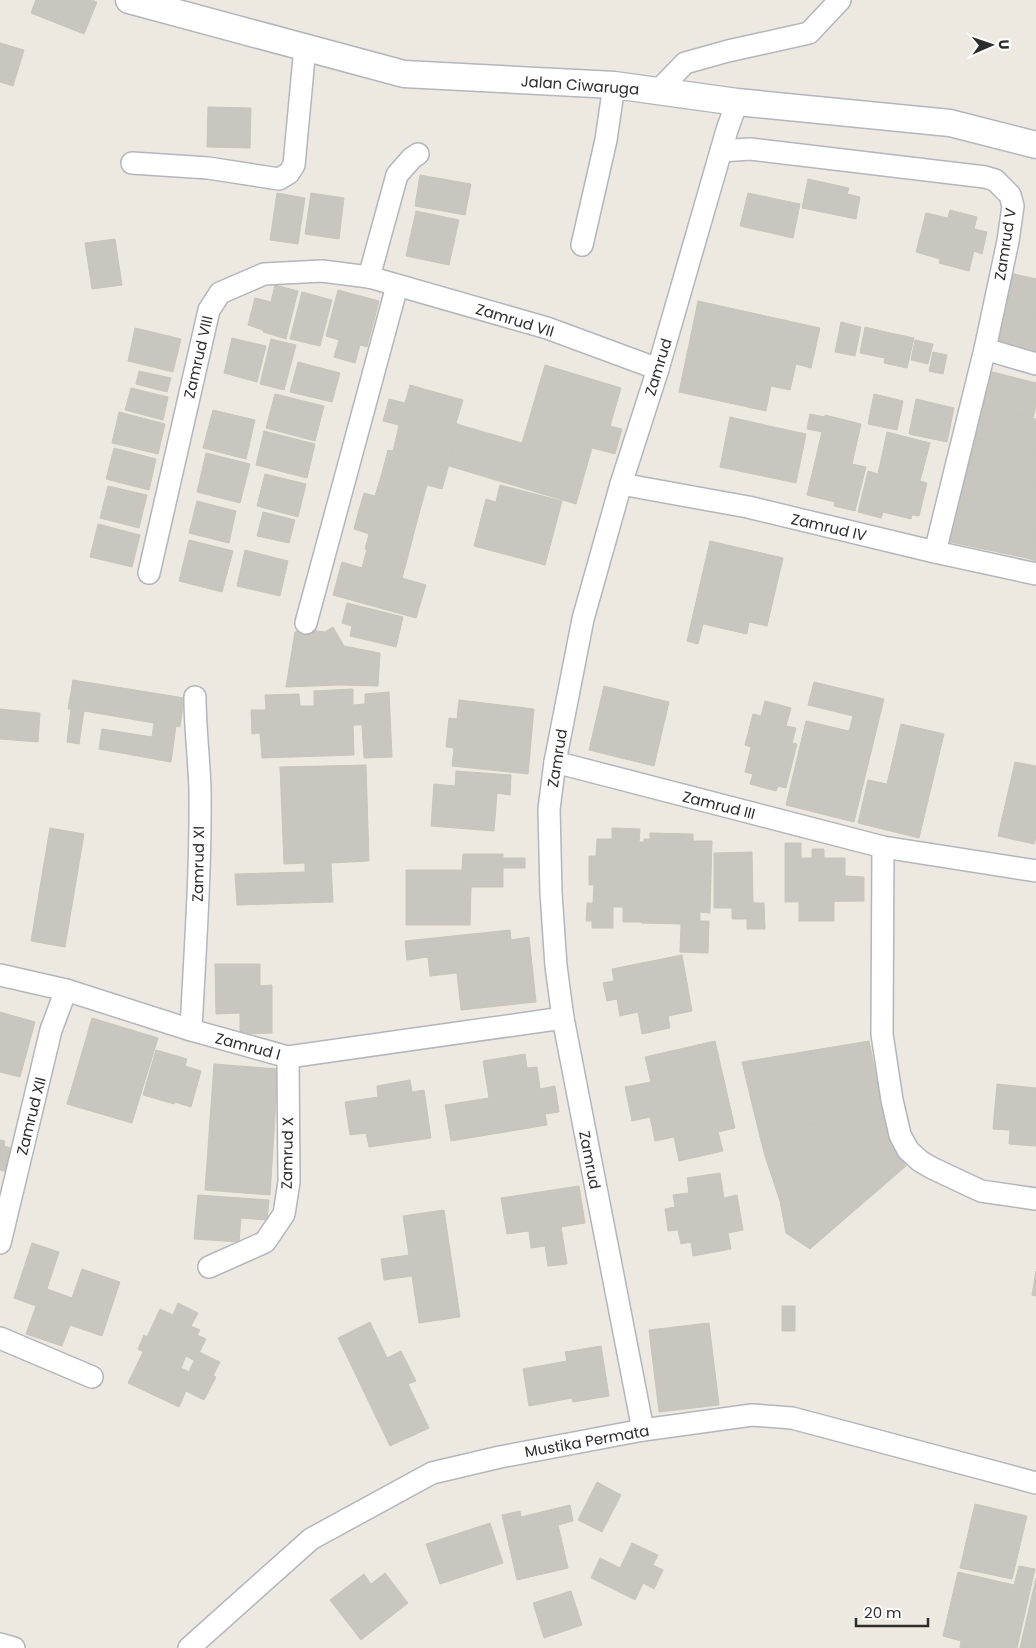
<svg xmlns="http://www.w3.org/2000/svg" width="1036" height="1648" font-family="Poppins,sans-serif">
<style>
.building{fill:#c9c5bf;stroke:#c9c5b9}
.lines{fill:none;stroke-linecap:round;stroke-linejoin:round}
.minor-casing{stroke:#b3b5bf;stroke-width:24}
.tertiary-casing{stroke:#b3b5bf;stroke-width:29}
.minor{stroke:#fff;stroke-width:21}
.tertiary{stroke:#fff;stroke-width:26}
.labels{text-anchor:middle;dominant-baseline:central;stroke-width:4;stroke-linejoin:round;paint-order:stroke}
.street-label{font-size:15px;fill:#2d2d2d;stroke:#fff}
</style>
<rect width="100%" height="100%" fill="#ede9e0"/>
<g class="building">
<polygon points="36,0 92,0 97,2 84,34 31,13"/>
<polygon points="0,43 24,50 13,86 0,82"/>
<polygon points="208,107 251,108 250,148 207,147"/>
<polygon points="420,175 471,184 465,215 415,206"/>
<polygon points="808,179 849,188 847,194 860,197 856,219 802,208"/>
<polygon points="277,193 305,198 298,244 270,240"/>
<polygon points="311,193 344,198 339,239 305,234"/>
<polygon points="748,193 800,204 793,238 740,226"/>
<polygon points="950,210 977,217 974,229 987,232 982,254 974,251 969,271 939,263 940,259 916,252 926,213 948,218"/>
<polygon points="416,211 459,220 449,265 406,256"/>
<polygon points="115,239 122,285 92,289 85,243"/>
<polygon points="1010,273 1036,279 1036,314 1004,303"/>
<polygon points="275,285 298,291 286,339 263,332 263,330 248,325 255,298 271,302"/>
<polygon points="338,290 379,301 367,347 360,345 355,363 334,357 339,340 326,336"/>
<polygon points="302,292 332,300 320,346 290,339"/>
<polygon points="698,301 820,328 811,368 796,364 790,390 771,386 766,411 679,392"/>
<polygon points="1004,303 1036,314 1036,355 992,343"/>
<polygon points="841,322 861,327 855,356 835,352"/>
<polygon points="865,327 890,333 884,358 860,353"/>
<polygon points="135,328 181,339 173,372 128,361"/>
<polygon points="890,333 914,338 907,368 884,363"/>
<polygon points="232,338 266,346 257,382 224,373"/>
<polygon points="271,339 296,345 284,390 260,384"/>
<polygon points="915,340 933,344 928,364 911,360"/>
<polygon points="933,352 947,355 943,374 929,371"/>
<polygon points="298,362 340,373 332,402 290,392"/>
<polygon points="545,365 621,388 610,426 622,429 615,454 592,448 576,504 449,466 460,425 522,443"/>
<polygon points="985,370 1036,383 1036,406 1033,418 977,403"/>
<polygon points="139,371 171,378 167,392 136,384"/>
<polygon points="410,385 463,400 456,423 460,425 453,450 397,434 399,425 383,421 389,399 405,403"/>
<polygon points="131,388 168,397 163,420 125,410"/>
<polygon points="275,394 324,406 315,441 266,428"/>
<polygon points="874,394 903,401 897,430 868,424"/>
<polygon points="916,399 954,408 947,442 909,434"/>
<polygon points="977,403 1036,419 1036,455 971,436"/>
<polygon points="213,410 255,420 246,459 203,448"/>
<polygon points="119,412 165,424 158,454 112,443"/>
<polygon points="810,414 825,417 825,415 861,424 852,464 866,467 855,511 834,506 835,502 807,495 822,432 807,429"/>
<polygon points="730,417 769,426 758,475 720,467"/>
<polygon points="769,426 806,434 796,483 758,475"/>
<polygon points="264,431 315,444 307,478 256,465"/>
<polygon points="887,432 930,443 920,481 927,483 919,516 912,515 911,519 883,512 881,518 858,512 868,471 878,474"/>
<polygon points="397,434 453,450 442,489 382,473 388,450 393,451"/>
<polygon points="971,436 1036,455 1036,484 964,463"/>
<polygon points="114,448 156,459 149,490 106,479"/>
<polygon points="206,453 250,464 240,503 197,492"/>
<polygon points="964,463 1036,484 1036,530 1026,558 945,541"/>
<polygon points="382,473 427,485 416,525 359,510 364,493 375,496"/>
<polygon points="265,474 306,484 298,517 257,506"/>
<polygon points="500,485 562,501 545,565 474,546 486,499 496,502"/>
<polygon points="108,486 147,495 139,528 100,518"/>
<polygon points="197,501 236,511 229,543 189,533"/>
<polygon points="359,510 416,525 407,560 365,549 369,534 354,529"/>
<polygon points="263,512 295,520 289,543 257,536"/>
<polygon points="98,524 140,535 132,567 90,557"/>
<polygon points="1036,530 1036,561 1026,558"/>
<polygon points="189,540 233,551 222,592 179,581"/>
<polygon points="710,541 783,558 767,626 749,622 747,634 703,624 698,644 687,641"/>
<polygon points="367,549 407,560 402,578 426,585 416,618 333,595 342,562 362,568"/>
<polygon points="245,550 288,561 280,596 237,586"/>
<polygon points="347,603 403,617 396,647 350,636 352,626 342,623"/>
<polygon points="333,627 344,646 380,653 378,686 340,685 286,687 295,632 301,629 325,632"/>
<polygon points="73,680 184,698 180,727 176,726 171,762 99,749 102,729 152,737 154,723 84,711 79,744 67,742 71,709 68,709"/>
<polygon points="814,682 884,699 854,822 786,805 806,721 849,731 853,716 808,705"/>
<polygon points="604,686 669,702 654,766 589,750"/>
<polygon points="353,689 353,705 365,704 365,694 389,692 392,757 364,758 362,725 353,725 354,755 262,758 260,733 252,734 251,710 266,710 265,695 299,694 300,706 314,706 314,691"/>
<polygon points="459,700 534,709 528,774 452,766 454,748 446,747 449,718 457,719"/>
<polygon points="765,701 791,708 786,726 796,728 792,743 797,744 786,788 778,786 776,791 750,784 753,774 745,772 751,747 745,745 753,714 761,716"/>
<polygon points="0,709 40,713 38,742 0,739"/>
<polygon points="901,724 944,734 919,838 858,823 868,780 887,784"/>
<polygon points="1015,762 1036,766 1036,837 1034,844 998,836"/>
<polygon points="366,765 369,861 331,863 333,902 237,905 235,874 305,872 305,863 284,864 280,767"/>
<polygon points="456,771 511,775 510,795 497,793 494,831 431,826 434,784 455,786"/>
<polygon points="50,828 84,834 65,947 31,941"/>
<polygon points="612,828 640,829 639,842 643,842 641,922 623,922 623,907 613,907 613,928 592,928 592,921 586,921 587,903 593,903 594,885 589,885 589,856 596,856 597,839 612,839"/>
<polygon points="650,833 693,834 693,841 712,841 710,913 700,912 700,921 709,921 708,953 680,952 681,924 641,923 644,839 650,839"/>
<polygon points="785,843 801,843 801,858 812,858 812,849 824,849 824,858 845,858 845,876 864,877 864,901 785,902"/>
<polygon points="752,852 753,903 764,903 765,929 747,929 747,919 732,919 732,908 714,908 714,853"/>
<polygon points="463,854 503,854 503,858 525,858 525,868 503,868 503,887 471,887 470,925 406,925 406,870 462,870"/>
<rect x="799" y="902" width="35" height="19"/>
<polygon points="510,930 511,940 529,937 536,1002 461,1010 457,973 430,976 428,957 407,960 405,941"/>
<polygon points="682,955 692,1011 668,1016 670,1028 642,1034 638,1012 620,1016 617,999 607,1001 603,983 614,981 612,969"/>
<polygon points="215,964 260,964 260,986 272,985 272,1033 240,1034 240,1013 216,1014"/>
<polygon points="0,1012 35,1022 20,1077 0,1072"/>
<polygon points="92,1018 158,1038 132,1123 67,1104"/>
<polygon points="715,1041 735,1128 718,1132 723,1151 679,1161 674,1137 655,1141 650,1117 632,1121 625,1087 651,1082 645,1057"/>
<polygon points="869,1041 882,1106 760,1137 742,1062"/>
<polygon points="156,1050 187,1059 185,1066 201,1071 191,1107 175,1102 174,1104 143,1095"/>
<polygon points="525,1054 527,1068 537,1067 540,1089 555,1086 559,1112 545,1114 547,1125 451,1141 445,1105 489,1098 483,1061"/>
<polygon points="214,1064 278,1069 270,1195 205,1190"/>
<polygon points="410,1080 412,1092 424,1090 431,1138 369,1147 366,1133 350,1135 345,1102 378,1097 377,1086"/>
<polygon points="997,1084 1036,1088 1036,1146 1009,1144 1010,1130 993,1129"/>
<polygon points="882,1106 889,1135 780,1201 765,1156 760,1137"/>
<polygon points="889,1135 906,1166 810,1249 786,1233 780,1201"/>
<polygon points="0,1140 5,1141 4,1146 18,1150 12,1173 0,1170"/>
<polygon points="720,1173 724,1198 737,1195 743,1230 728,1233 731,1249 693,1256 691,1242 681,1244 678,1230 668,1231 665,1209 675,1207 673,1195 689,1193 687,1178"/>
<polygon points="579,1186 585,1223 561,1227 567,1264 548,1266 545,1246 531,1248 529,1231 507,1234 501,1198"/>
<polygon points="198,1195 269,1200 267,1220 241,1218 239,1242 194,1239"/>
<polygon points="444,1210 460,1317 419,1323 412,1276 384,1280 381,1259 409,1255 403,1216"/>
<polygon points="32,1243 59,1252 47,1289 72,1298 82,1269 120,1282 102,1336 70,1325 62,1346 26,1334 36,1306 14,1298"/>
<polygon points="1036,1271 1036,1296 1032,1295"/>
<polygon points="178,1303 198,1313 191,1326 200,1330 197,1335 206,1339 195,1361 186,1356 181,1368 189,1372 192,1365 216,1377 204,1400 186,1391 179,1407 128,1383 143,1352 138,1349 144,1335 147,1337 160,1309 173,1315"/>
<rect x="782" y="1306" width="13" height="25"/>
<polygon points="370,1322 387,1358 401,1351 416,1381 408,1384 429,1428 390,1446 338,1338"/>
<polygon points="709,1323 719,1405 659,1412 649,1330"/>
<polygon points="601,1346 609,1396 573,1402 572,1398 529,1406 523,1369 567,1361 565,1352"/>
<polygon points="199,1352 220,1362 213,1376 192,1365"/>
<polygon points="597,1482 621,1495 602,1532 578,1520"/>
<polygon points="975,1504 1027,1516 1012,1579 960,1568"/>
<polygon points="570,1505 573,1521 558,1525 568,1568 517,1580 502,1515 520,1511 521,1517"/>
<polygon points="490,1523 503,1563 440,1584 426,1544"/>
<polygon points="632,1543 658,1555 653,1565 663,1570 654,1589 643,1583 635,1600 591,1578 600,1558 620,1568"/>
<polygon points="1019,1566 1035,1569 1017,1648 960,1648 961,1641 943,1636 958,1572 1014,1585"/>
<polygon points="385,1573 408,1603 361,1640 330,1600 364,1574 371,1584"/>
<polygon points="1036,1578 1036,1648 1020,1648"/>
<polygon points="571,1591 582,1625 544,1638 533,1603"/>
</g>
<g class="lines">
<defs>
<g id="minor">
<polyline points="658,91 685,63 728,51 809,33 840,0"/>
<polyline points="721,151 750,149 985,177 995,180 1010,195 1013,206 1008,241 985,349 935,552"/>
<polyline points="132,163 208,168 279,179 289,173 294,165 305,47"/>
<polyline points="582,245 606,140 614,85"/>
<polyline points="369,277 397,175 412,158 418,154"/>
<polyline points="985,349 1036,364"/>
<polyline points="621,484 748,507 935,552 1036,574"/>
<polyline points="149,573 209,310 220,293 264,274 322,271 369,277 547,328 658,369"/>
<polyline points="306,623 397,286"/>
<polyline points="555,762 883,847 1036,871"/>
<polyline points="883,847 882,1034 892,1100 900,1135 908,1150 920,1161 932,1168 981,1191 1036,1199"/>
<polyline points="0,975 66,990 191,1030 288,1057 563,1018"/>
<path d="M191,1030C195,950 201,869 200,789C199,758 195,728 195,697"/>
<polyline points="0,1243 51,1030 66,990"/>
<polyline points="209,1267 265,1242 284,1214 289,1182 288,1057"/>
<polyline points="0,1338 92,1377"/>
<polyline points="643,1430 563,1018 556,966 551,893 549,809 555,762 583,619 621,484 658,369 727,130 737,102"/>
<polyline points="0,1644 14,1648"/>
<polyline points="189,1648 311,1539 432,1473 500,1457 643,1430 752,1415 792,1418 1036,1483"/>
</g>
<polyline id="tertiary" points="129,0 404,74 614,85 737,102 950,123 1036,145"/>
</defs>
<use href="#minor" class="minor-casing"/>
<use href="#tertiary" class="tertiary-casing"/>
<use href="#minor" class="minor"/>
<use href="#tertiary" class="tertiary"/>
</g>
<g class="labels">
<g class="street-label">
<text transform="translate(580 85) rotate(4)">Jalan Ciwaruga</text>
<text transform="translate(1005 244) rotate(-81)">Zamrud V</text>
<text transform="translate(515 320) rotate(17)">Zamrud VII</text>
<text transform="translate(198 357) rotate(-77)">Zamrud VIII</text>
<text transform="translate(658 367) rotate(-73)">Zamrud</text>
<text transform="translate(829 527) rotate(13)">Zamrud IV</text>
<text transform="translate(557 758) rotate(-81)">Zamrud</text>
<text transform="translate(719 805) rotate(14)">Zamrud III</text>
<text transform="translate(198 864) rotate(-89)">Zamrud XI</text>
<text transform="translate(248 1046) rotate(15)">Zamrud I</text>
<text transform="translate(31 1116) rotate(-76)">Zamrud XII</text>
<text transform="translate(287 1153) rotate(-89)">Zamrud X</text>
<text transform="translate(590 1160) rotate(79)">Zamrud</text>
<text transform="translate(587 1441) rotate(-10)">Mustika Permata</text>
</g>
</g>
<g transform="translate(991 45) rotate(88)" stroke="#ffffff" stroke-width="4" paint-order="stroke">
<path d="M0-4L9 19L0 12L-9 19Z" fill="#2d2d2d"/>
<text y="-8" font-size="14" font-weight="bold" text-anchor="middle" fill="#2d2d2d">U</text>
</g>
<path d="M856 1618v8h72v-8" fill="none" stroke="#2d2d2d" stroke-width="2.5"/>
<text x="864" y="1618" font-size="15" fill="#2d2d2d" stroke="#ffffff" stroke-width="4" paint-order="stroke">20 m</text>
</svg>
